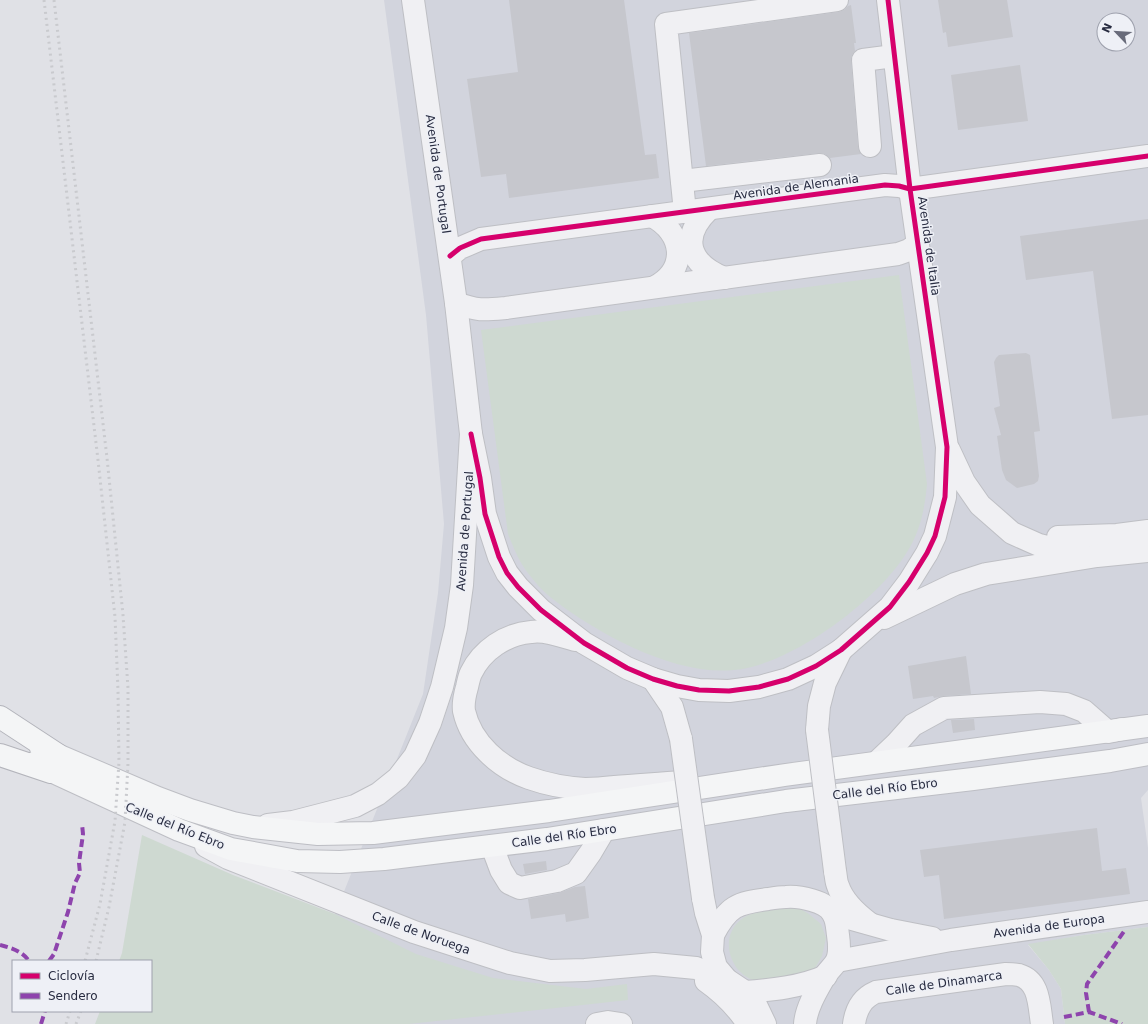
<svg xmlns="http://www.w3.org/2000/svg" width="1148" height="1024" font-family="'DejaVu Sans',sans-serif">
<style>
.built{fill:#d2d4dd;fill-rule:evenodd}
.green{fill:#ced9d1}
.building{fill:#c6c7cd}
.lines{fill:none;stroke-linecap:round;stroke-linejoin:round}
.minor-casing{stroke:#bebfc4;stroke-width:24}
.major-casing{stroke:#bdbec4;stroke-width:24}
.highway-casing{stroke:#b3b4bb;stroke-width:24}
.minor{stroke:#f0f0f3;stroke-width:22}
.major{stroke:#f4f5f6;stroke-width:22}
.highway{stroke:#f4f5f6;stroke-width:22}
.rail{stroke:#c9cace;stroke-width:3;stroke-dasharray:2 4;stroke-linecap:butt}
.minor-bridge-casing{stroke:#bebfc4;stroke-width:24;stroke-linecap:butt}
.minor-bridge{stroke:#f0f0f3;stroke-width:22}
.quiet{stroke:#8e44ad;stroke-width:4;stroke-dasharray:8 4;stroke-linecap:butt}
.cycleway-casing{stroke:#eef0f6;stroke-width:8}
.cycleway{stroke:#d6006c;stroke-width:5}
.labels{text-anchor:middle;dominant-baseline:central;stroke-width:3;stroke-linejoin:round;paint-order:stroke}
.street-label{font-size:12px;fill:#272b40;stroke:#eef0f6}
</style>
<rect width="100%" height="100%" fill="#e0e1e6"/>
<path class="built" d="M384,0H1148V790L1141,798L1148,848V927L1084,935L1028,945L1049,970L1061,989L1065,1024H297L335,914L423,694L438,593L444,524L426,315ZM1104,20H1128V44H1104Z"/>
<g class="green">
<path d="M899,275L927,484C925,506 921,528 910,547C882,598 792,665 734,670C675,676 600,635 554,600C543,592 533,580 525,569C518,559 513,546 508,534L481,330Z"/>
<polygon points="142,835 233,875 335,914 416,954 493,978 586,989 627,984 628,1000 409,1024 95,1024 100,1011 151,1011 151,961 119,961 122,953"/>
<path d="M782,908H799L809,914L821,924L826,938L822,956L814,970C805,973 761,981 753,980C746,978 740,972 736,967C725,950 726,930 743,918C754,911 769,911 782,908Z"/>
<polygon points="1148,927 1148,1024 1065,1024 1061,989 1049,970 1028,944 1084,935"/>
</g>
<g class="building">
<polygon points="509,0 624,0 645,155 656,154 659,178 509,198 506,174 481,177 467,79 518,72"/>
<polygon points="938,0 1007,0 1013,37 948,47 946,32 943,33"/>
<polygon points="851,5 856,43 854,43 855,51 852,55 851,61 858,147 861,154 830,158 825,154 819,153 706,166 689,33 839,12 844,10 848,6"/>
<polygon points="1020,65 1028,121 958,130 951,75"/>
<polygon points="1148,219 1148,415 1112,419 1093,271 1026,280 1020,236"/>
<polygon points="1026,353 1030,355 1040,431 1034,432 1039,476 1038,481 1034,484 1017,488 1006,480 1002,470 997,436 1001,435 994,408 1000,406 994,362 996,358 999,355"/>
<polygon points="966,656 971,694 943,696 934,698 933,696 913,699 908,666"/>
<polygon points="974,719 975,730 953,733 951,720"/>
<polygon points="1097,828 1102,871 1126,868 1130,894 944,919 939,875 924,877 920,850"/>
<polygon points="546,861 547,870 525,874 523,864"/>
<polygon points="585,886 589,918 566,922 565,914 531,919 528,899 559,893 575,887"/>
</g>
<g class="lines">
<defs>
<g id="minor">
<polyline points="870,146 863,60 894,56"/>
<polyline points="682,181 820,165"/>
<path d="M709,209C680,237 688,263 724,278"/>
<polyline points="685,212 666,24 837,0"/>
<path d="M652,216C684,233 688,269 655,287"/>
<polyline points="450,256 460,248 481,239 885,185 899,186 910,189 1148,156"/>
<path d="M456,303C478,311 484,310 506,308L898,254L909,250L918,244"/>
<polyline points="471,434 480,478 485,514 499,557 507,573 518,587 541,610 584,643 627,668 653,679 677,686 699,690 729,691 759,687 788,679 816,666 841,650 890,607 909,582 927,553 935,536 945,497 947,447 910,189 888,0"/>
<polyline points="949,450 964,482 980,505 1012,533 1039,545 1051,548 1079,549"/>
<polyline points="1058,537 1117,535 1148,531"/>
<polyline points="884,618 955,584 986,574 1097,556 1148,551"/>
<path d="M575,640C561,636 546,630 531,632C506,634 482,650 471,673C469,677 468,683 467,687C465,694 463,704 464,711C471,743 500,768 529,778C546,784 567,788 585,789C595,789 606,788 615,787C637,785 660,784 682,782"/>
<polyline points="653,679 672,707 681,739"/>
<polyline points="817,730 819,706 825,683 841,650"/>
<polyline points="877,762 896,744 913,725 944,708 1040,702 1066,704 1084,711 1108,732 1122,729"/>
<polyline points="268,825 293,822 355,806 378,794 398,778 415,756 430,723 442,687 456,628 462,585 471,434 456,303 413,0"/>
<polyline points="206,846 228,858 414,932 510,963 550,971 585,970 654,964 696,968 727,980"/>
<polyline points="492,846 501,870 509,883 520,888 557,881 576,873 591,852 604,830"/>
<path d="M835,871C836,876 836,882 838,886C843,901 857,914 869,923"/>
<polyline points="703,898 706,913 713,935 712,952 716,967 727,980 745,992 754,1001 765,1024"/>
<polyline points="834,914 891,930 932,938"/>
<path d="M713,935C728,906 737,903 768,899C774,898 780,897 786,897C799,896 827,901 833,914C837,920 837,928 838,935C839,942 840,955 836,962C833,967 828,971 825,976C817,990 806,1008 805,1024"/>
<polyline points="837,961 951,940 1148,912"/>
<path d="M706,981C723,993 737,1007 748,1024"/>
<path d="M745,992C772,990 801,987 826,976"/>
<polyline points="597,1024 608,1022 621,1024"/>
<path d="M854,1024C856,1009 862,998 876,992L1006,974C1010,974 1015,974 1019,975C1040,981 1039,1006 1042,1024"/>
</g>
<g id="major">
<polyline points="41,748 158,798 190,810 233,823 253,827 318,834 373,833 549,811 785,775 1148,726"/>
<polyline points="34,763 179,830 231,849 297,861 340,862 384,859 547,839 786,801 973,779 1110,761 1148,754"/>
</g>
<g id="highway">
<polyline points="0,717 58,755"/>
<polyline points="0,755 51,772"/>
</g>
</defs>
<use href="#minor" class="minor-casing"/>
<use href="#major" class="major-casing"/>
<use href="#highway" class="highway-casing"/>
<use href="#minor" class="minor"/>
<use href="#major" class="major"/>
<use href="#highway" class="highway"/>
<g class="rail">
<polyline points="44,0 98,460 115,617 118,690 119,762 115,821 100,904 85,961"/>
<polyline points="54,0 107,458 123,615 128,688 128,763 125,822 109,907 96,961"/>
<polyline points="66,1024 70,1011"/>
<polyline points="76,1024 81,1011"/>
</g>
<defs>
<g id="minor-bridge">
<polyline points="817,730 835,871"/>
<polyline points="681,739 703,898"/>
</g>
</defs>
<use href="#minor-bridge" class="minor-bridge-casing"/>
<use href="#minor-bridge" class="minor-bridge"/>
<g class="quiet">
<path d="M0,945C11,948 22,951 29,961"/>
<polyline points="49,961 54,954 68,912 75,883 80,873 79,863 83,834 82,824"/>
<polyline points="1089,1012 1086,993 1087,984 1125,930"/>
<polyline points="1064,1017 1089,1012 1122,1024"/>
<polyline points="41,1024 45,1011"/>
</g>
<defs>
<g id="cycleway">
<polyline points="450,256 460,248 481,239 885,185 899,186 910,189 1148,156"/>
<polyline points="471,434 480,478 485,514 499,557 507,573 518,587 541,610 584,643 627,668 653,679 677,686 699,690 729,691 759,687 788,679 816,666 841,650 890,607 909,582 927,553 935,536 945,497 947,447 910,189 888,0"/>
</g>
</defs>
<use href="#cycleway" class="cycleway-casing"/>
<use href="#cycleway" class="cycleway"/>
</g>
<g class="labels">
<g class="street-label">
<text transform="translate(438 174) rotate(82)">Avenida de Portugal</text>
<text transform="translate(796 187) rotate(-8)">Avenida de Alemania</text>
<text transform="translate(929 246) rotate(82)">Avenida de Italia</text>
<text transform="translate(465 531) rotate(-86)">Avenida de Portugal</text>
<text transform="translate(885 789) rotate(-7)">Calle del Río Ebro</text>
<text transform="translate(175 826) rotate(22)">Calle del Río Ebro</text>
<text transform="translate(564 836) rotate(-8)">Calle del Río Ebro</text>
<text transform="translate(1049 926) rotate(-8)">Avenida de Europa</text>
<text transform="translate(421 933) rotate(20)">Calle de Noruega</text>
<text transform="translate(944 983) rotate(-8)">Calle de Dinamarca</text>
</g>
</g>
<rect x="12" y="960" width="140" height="52" fill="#eef0f6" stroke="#9ea1ad"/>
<rect x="20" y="973" width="20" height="6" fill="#d6006c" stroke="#9ea1ad"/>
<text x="48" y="980" font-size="12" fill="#272b40">Ciclovía</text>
<rect x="20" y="993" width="20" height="6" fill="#8e44ad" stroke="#9ea1ad"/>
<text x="48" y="1000" font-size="12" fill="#272b40">Sendero</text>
<g transform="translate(1116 32) rotate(295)"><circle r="19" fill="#eef0f6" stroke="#9ea1ad"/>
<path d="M0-3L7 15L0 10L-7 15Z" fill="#686b7a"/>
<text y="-6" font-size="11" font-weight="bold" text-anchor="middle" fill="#272b40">N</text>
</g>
</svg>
